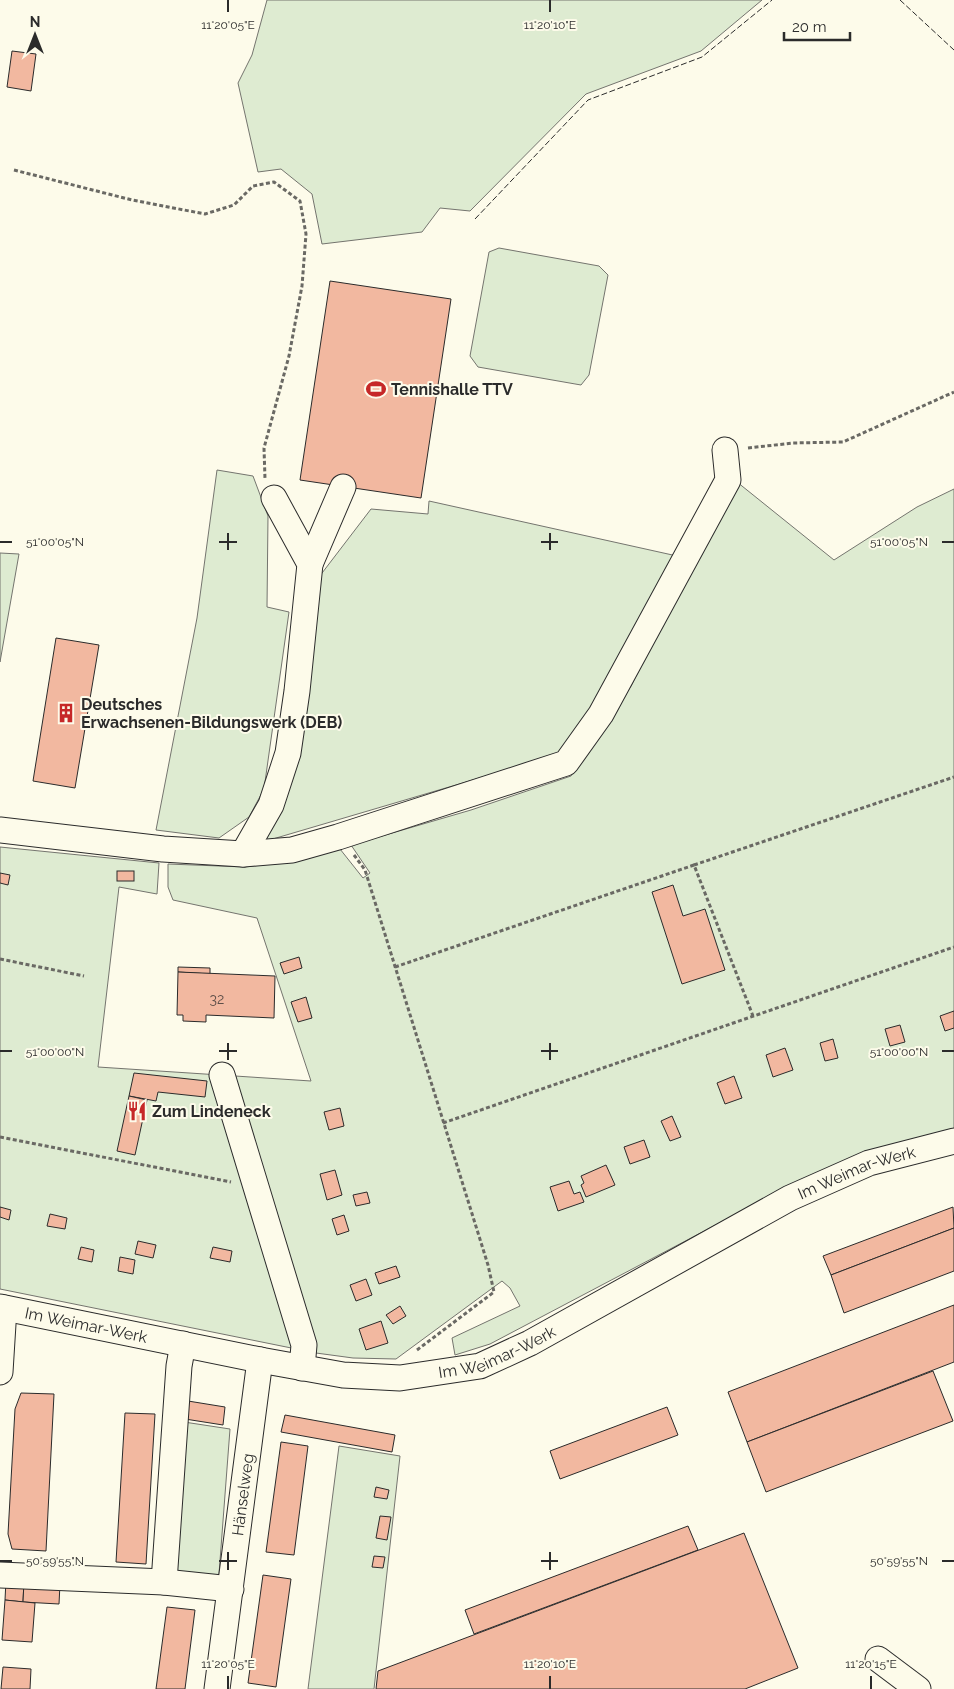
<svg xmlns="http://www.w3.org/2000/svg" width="954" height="1689" font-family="Raleway,sans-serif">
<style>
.green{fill:#deebd1;stroke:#74746e}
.building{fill:#f2b8a0;stroke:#2b2b2b}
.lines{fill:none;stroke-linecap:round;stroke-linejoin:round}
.minor-casing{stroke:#2b2b2b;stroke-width:27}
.path{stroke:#6a6964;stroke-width:3;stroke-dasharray:4 2.5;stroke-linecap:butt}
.minor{stroke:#fdfbea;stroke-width:25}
.fence{stroke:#2b2b2b;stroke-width:1;stroke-dasharray:6 2.5;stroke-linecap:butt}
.ticks{fill:none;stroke:#2b2b2b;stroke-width:2}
.labels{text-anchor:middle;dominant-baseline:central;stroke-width:4;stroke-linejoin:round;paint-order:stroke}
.number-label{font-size:14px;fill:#5d4e48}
.poi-label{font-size:16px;font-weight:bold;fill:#2b2b2b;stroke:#fdfbea;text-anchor:start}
.street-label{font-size:16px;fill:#2b2b2b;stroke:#fdfbea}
.ticks-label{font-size:12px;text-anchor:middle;fill:#2b2b2b;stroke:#fdfbea;stroke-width:4;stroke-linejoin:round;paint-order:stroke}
</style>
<rect width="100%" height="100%" fill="#fdfbea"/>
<g class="green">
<polygon points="267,0 762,0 701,51 586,94 470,211 440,208 422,232 322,244 312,194 281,169 258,172 238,83 252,55"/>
<polygon points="499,248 599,266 608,275 589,375 581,385 478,367 470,356 489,252"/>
<polygon points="217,470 253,476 268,516 267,607 289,612 264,789 249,817 219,838 156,830 197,618"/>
<polygon points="737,482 834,560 917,507 954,489 954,1130 784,1189 490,1344 455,1355 452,1338 520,1306 510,1288 502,1281 396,1359 353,1358 316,1353 0,1289 0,847 159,863 157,894 119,887 98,1067 311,1081 257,918 173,900 168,887 168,864 245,867 270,864 340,849 363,878 370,873 351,845 471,810 571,776 631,686 691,563"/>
<polygon points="429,501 677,556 597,705 561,754 266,841 264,834 319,577 371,509 428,514"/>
<polygon points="0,553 19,554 0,662"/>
<polygon points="184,1422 230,1429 218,1587 173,1582"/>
<polygon points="339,1446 400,1456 374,1689 308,1689"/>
</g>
<g class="building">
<polygon points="12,51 36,54 31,91 7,87"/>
<polygon points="330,281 451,299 421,498 300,480"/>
<polygon points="56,638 99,645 75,788 33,781"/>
<rect x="117" y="871" width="17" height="10"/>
<polygon points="0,873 10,875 8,885 0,883"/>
<polygon points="673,885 683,916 705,909 725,970 682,984 652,892"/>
<polygon points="299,957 302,968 284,974 280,963"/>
<polygon points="178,967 210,968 210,974 178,972"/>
<polygon points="178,972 275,976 274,1018 206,1015 206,1022 183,1021 183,1015 177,1015"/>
<polygon points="306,997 312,1018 298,1022 291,1002"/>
<polygon points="954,1011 954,1028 945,1031 940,1016"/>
<polygon points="900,1025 905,1042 890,1046 885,1029"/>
<polygon points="833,1039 838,1058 825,1061 820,1043"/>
<polygon points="785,1048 793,1070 773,1077 766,1055"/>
<polygon points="134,1073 207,1081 205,1097 158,1092 156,1101 129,1096"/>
<polygon points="734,1076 742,1098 725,1104 717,1083"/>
<polygon points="129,1096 147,1100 135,1155 117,1151"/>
<polygon points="340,1108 344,1126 329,1130 324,1112"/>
<polygon points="672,1116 681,1137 670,1141 661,1121"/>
<polygon points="644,1140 650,1157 630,1164 624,1147"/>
<polygon points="606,1165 615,1185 586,1197 581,1185 584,1183 581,1176"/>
<polygon points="335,1170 342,1195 327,1200 320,1174"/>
<polygon points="569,1181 574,1194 580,1192 584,1202 558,1211 550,1187"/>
<polygon points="367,1192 370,1203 356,1206 353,1195"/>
<polygon points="0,1207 11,1210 9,1220 0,1217"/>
<polygon points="953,1207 954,1228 831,1275 823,1256"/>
<polygon points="50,1214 67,1218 65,1229 47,1226"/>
<polygon points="344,1215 349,1231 337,1235 332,1219"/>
<polygon points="954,1228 954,1271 844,1313 831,1275"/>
<polygon points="138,1241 156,1245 153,1258 135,1254"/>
<polygon points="81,1247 94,1250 92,1262 78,1259"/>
<polygon points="213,1247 232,1251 230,1262 210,1258"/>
<polygon points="120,1257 135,1260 133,1274 118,1271"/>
<polygon points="396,1266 400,1277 379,1284 375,1273"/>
<polygon points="366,1279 372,1295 356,1301 350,1285"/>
<polygon points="954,1305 954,1362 747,1442 728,1392"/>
<polygon points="400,1306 406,1316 393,1324 386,1315"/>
<polygon points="381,1321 388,1343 366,1350 359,1329"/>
<polygon points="933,1371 953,1421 766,1492 747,1442"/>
<polygon points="21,1393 54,1394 46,1551 12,1549 8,1534 15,1409"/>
<polygon points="188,1401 225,1407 223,1425 185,1419"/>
<polygon points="667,1407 678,1435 560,1479 550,1451"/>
<polygon points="125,1413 155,1414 146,1564 116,1562"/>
<polygon points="285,1415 395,1435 392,1452 281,1432"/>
<polygon points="281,1442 308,1446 294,1555 266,1552"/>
<polygon points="376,1487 389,1490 387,1499 374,1497"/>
<polygon points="380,1516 391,1517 387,1540 376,1538"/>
<polygon points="688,1526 698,1550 474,1634 465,1610"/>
<polygon points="744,1533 798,1668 745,1689 376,1689 378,1671"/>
<polygon points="374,1556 385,1557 383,1568 372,1567"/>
<polygon points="263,1575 291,1579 276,1687 248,1683"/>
<polygon points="6,1580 24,1581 23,1602 5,1600"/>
<polygon points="24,1581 60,1584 59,1604 23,1602"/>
<polygon points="5,1600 35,1603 32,1642 2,1640"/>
<polygon points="167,1607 195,1610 185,1689 156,1689"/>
<polygon points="3,1667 31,1669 30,1689 1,1689"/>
</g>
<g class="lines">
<defs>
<g id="minor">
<polyline points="310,564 343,487"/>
<polyline points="0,830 163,849 243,854 292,850 338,837 566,763 601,714 728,480 725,450"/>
<polyline points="243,854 271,805 288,753 297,691 310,564 274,498"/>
<polyline points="222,1075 304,1345 302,1368"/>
<path id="s1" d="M0,1307L260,1360L343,1375L400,1378L480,1366L530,1343L790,1198L869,1163L954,1141"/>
<polyline points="0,1372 4,1308"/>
<polyline points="0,1575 164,1582 231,1589"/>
<polyline points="164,1582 179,1366 183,1344"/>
<polyline points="878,1659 918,1689"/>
<path id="s2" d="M217,1689L260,1360"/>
</g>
</defs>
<use href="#minor" class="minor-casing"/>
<g class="path">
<polyline points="14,170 132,200 205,214 234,205 253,186 274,182 300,201 306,234 302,286 289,356 264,448 265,479"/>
<polyline points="748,448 793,443 843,442 954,392"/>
<polyline points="354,855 365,870 488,1265 494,1292 417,1350"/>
<polyline points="694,865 954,777"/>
<polyline points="0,959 84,976"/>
<polyline points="395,967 694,865 753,1016"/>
<polyline points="443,1123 954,947"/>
<polyline points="0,1137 231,1182"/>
</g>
<use href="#minor" class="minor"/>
<g class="fence">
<polyline points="900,0 954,50"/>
<polyline points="475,219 588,100 702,57 772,0"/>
</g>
</g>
<path class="ticks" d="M228,0V12M550,0V12M228,533V550M550,533V550M0,542H12M219,542H237M541,542H558M942,542H954M228,1043V1060M550,1043V1060M0,1051H12M219,1051H237M541,1051H558M942,1051H954M228,1552V1570M550,1552V1570M0,1561H12M219,1561H237M541,1561H558M942,1561H954M228,1676V1689M550,1676V1689M871,1676V1689"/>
<defs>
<symbol id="stadium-bare" viewBox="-9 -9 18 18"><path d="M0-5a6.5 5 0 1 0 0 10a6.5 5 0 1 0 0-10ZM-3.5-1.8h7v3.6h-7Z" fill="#c62828" stroke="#fdfbea" stroke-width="2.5" paint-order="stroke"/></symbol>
<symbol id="building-bare" viewBox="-9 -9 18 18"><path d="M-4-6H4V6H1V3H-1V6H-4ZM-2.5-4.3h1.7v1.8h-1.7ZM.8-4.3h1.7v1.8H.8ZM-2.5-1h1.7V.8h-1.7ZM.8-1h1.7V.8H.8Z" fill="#c62828" stroke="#fdfbea" stroke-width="2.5" paint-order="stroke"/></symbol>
<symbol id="restaurant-bare" viewBox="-9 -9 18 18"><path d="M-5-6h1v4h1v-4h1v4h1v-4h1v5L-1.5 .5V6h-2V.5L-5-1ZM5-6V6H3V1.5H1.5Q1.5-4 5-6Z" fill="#c62828" stroke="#fdfbea" stroke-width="2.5" paint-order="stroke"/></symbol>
</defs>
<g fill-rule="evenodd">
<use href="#stadium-bare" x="362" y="375" width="28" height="28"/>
<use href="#building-bare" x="52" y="699" width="28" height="28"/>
<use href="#restaurant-bare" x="123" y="1097" width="28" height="28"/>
</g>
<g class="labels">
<g class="number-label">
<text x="217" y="999">32</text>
</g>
<g class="poi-label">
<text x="391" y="389">Tennishalle TTV</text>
<text x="81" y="704">Deutsches<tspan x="81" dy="18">Erwachsenen-Bildungswerk (DEB)</tspan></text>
<text x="152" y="1111">Zum Lindeneck</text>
</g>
<g class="street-label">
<text stroke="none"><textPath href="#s1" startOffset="912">Im Weimar-Werk</textPath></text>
<text stroke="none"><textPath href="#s1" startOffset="88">Im Weimar-Werk</textPath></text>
<text stroke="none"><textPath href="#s1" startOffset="508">Im Weimar-Werk</textPath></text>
<text stroke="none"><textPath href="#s2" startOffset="196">Hänselweg</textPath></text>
</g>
</g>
<g class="ticks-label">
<text x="228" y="29">11°20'05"E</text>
<text x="550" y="29">11°20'10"E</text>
<text x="55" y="546">51°00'05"N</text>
<text x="899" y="546">51°00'05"N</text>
<text x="55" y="1056">51°00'00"N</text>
<text x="899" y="1056">51°00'00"N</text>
<text x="55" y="1565">50°59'55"N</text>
<text x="899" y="1565">50°59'55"N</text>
<text x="228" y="1668">11°20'05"E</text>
<text x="550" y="1668">11°20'10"E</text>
<text x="871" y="1668">11°20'15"E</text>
</g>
<g transform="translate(35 35)" stroke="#fdfbea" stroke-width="4" paint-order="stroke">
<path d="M0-4L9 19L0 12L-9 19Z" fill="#2b2b2b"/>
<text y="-8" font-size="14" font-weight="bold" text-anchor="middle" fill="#2b2b2b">N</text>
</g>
<path d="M784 32v8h66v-8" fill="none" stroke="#2b2b2b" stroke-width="2.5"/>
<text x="792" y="32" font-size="15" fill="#2b2b2b" stroke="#fdfbea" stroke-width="4" paint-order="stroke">20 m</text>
</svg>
